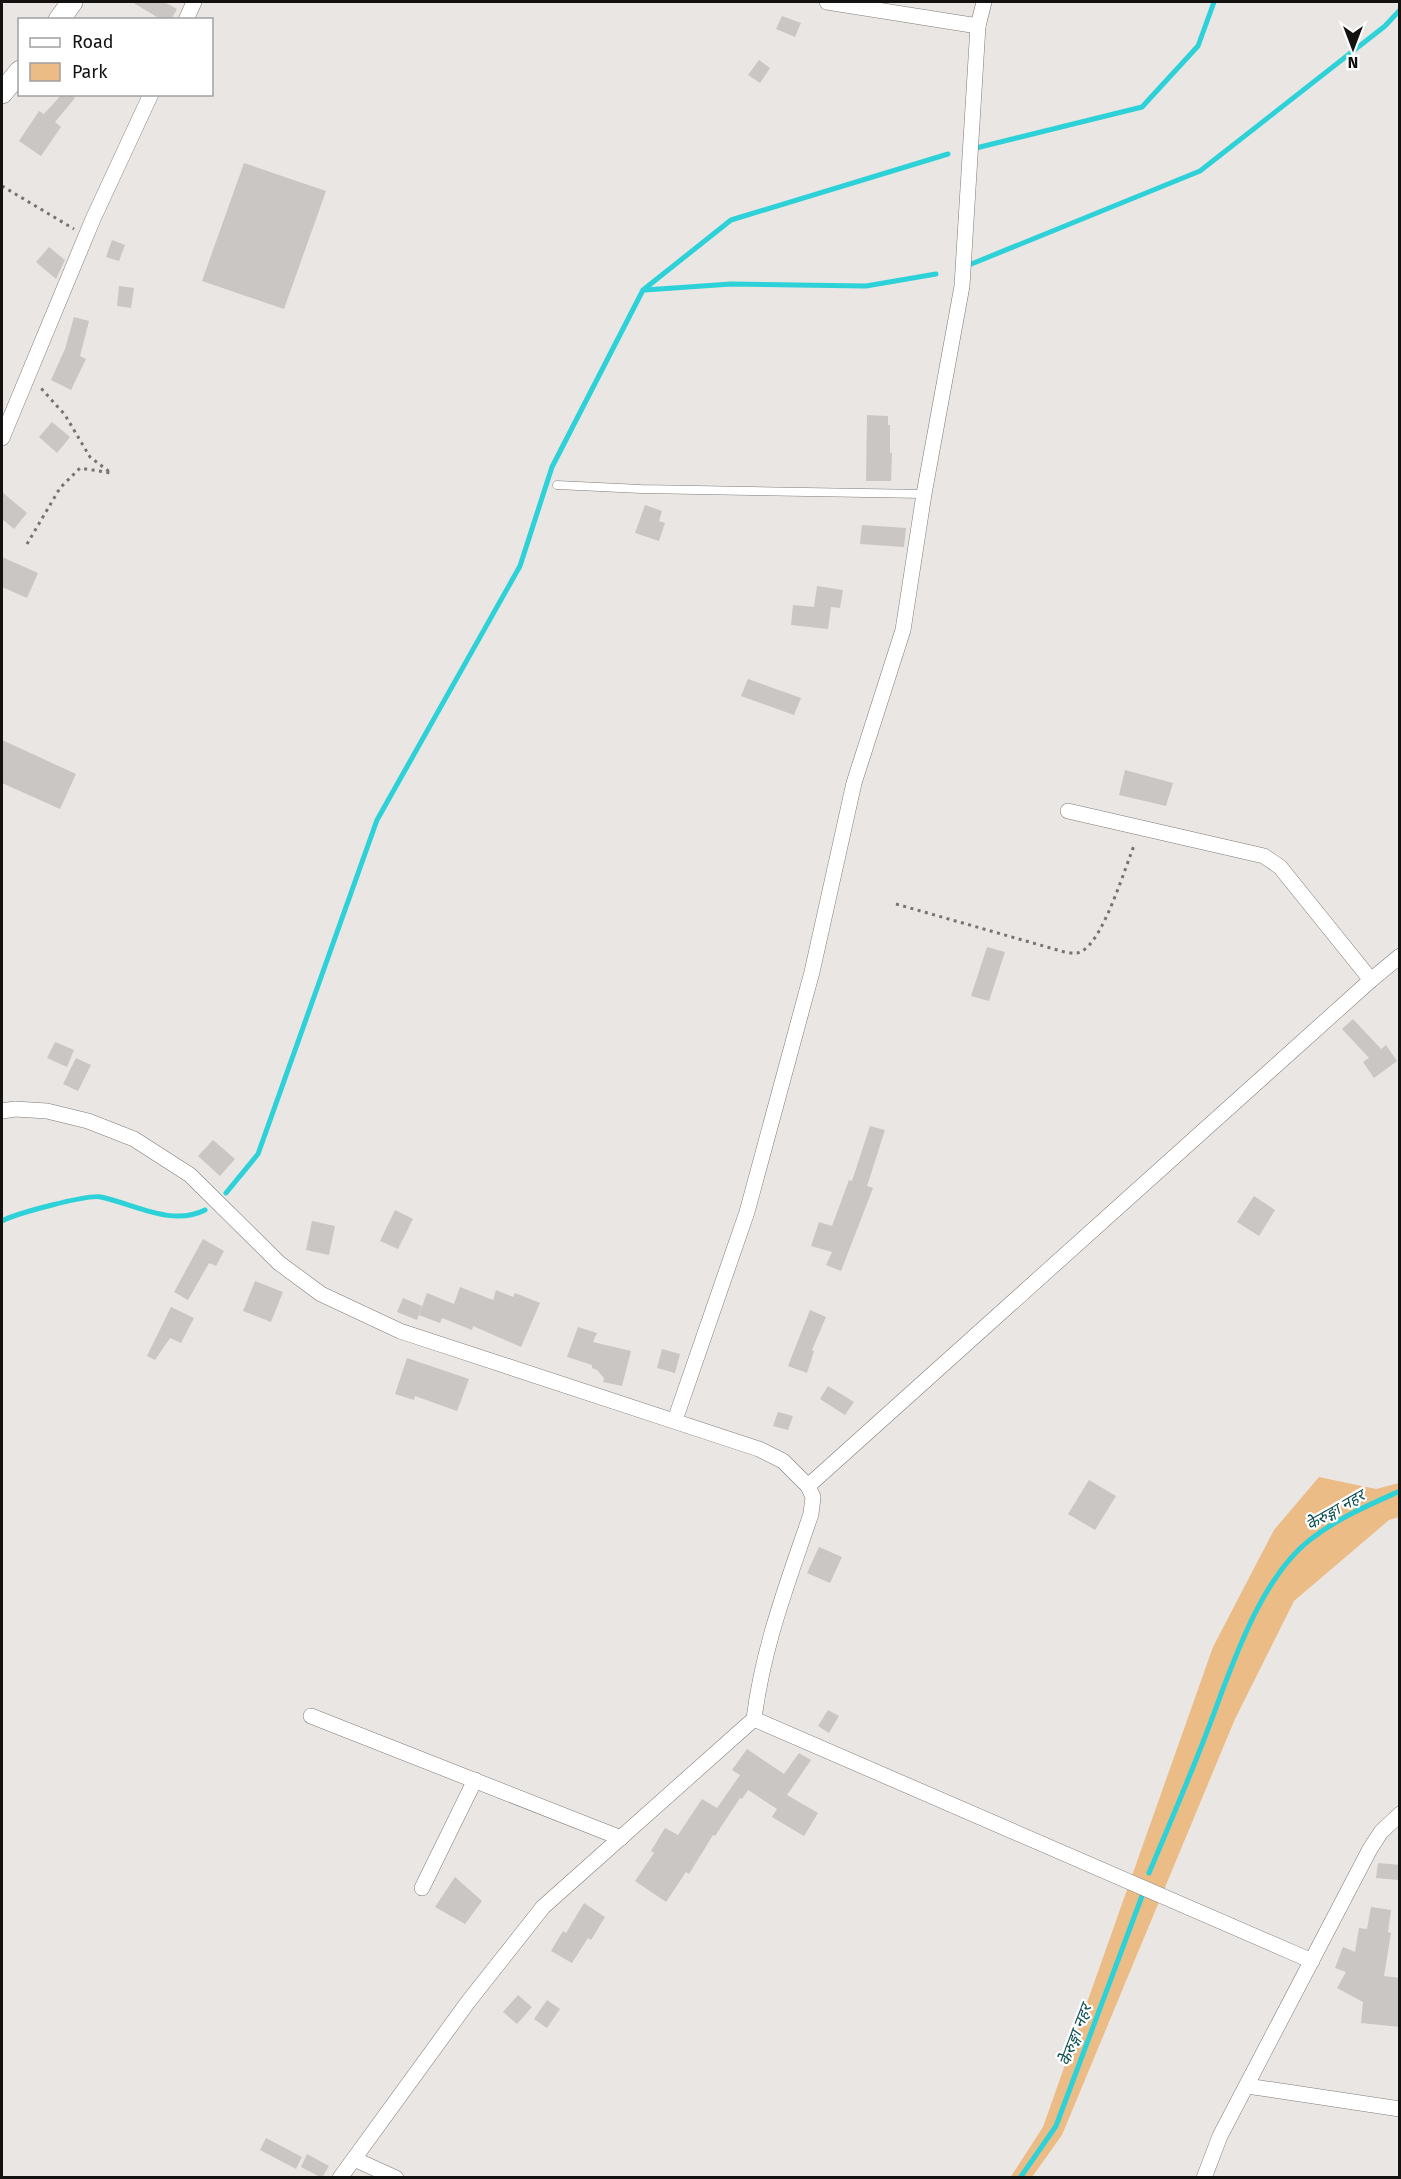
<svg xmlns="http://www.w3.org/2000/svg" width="1401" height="2179" font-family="'Fira Sans','Noto Sans Devanagari',sans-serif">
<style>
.green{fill:#ebbc85}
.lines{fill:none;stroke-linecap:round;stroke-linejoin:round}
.stream{stroke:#2dd1d8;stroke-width:5}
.building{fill:#c9c6c4}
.lane-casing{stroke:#7e7c7a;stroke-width:9}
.street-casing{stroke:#7e7c7a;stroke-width:16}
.secondary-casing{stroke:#7e7c7a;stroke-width:22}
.path{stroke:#767473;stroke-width:3;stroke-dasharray:3 4.5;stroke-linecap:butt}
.lane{stroke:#fff;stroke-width:8}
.street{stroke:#fff;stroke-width:15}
.secondary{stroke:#fff;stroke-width:21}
.labels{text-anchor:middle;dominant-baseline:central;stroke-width:4.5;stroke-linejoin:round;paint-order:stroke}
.water-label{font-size:16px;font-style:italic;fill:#0e5153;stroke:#fff}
</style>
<rect width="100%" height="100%" fill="#e9e6e4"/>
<polygon class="green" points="1319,1477 1376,1489 1399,1483 1399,1517 1389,1520 1294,1601 1235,1719 1062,2135 1032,2177 1010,2178 1043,2127 1213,1647 1274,1530"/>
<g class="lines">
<g class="stream">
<polyline points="972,149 1142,107 1198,46 1214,2"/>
<polyline points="964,267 1200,171 1385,26 1400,10"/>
<polyline points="645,290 731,284 866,286 936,274"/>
<polyline points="226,1193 258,1154 377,820 520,566 552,467 643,290 731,220 948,154"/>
<path d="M2,1221C14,1214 88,1194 101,1197C134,1204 172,1227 205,1210"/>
<path d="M1149,1873C1167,1830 1186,1786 1203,1742C1228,1679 1256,1581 1311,1539C1338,1518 1369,1505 1400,1491"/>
<polyline points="1020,2178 1056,2126 1142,1896"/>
</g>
</g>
<g class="building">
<polygon points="132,2 164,2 177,9 171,20 162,20"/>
<polygon points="782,16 801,23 795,37 776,29"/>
<polygon points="759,60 770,68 760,83 748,75"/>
<polygon points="62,94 71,94 75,98 55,122 61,127 41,156 19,141 39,111 44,114"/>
<polygon points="244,163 326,191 284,309 202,281"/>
<polygon points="112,240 125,245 119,261 106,257"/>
<polygon points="49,247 65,260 56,279 36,262"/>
<polygon points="119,286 134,288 131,308 117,306"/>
<polygon points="74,317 89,321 80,356 86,359 71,390 51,380 65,349"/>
<polygon points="867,415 888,416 888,425 890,425 890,453 892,453 891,481 866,481"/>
<polygon points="52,422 70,437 57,453 39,437"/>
<polygon points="2,492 27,513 14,529 2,519"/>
<polygon points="645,505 662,511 659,521 665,523 659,541 635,533"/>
<polygon points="862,525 906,528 904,547 860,544"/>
<polygon points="2,557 38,573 27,598 2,587"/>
<polygon points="817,586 843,590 840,608 831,607 828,629 791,625 793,605 814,607"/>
<polygon points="748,679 801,698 794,715 741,696"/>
<polygon points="2,740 76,774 60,809 2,783"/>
<polygon points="1125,770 1173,783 1166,806 1119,795"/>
<polygon points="987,947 1005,952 989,1001 971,996"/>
<polygon points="1353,1019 1381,1049 1386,1045 1397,1061 1374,1078 1363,1062 1369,1058 1342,1029"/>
<polygon points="55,1042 74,1050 67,1067 47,1058"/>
<polygon points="76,1058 91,1065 78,1091 63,1084"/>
<polygon points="870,1126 885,1130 867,1186 873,1188 841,1271 826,1265 832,1252 811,1246 819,1222 832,1226 849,1180 852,1181"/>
<polygon points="213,1140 235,1159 220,1176 198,1156"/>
<polygon points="1254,1196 1275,1210 1259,1236 1237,1222"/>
<polygon points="395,1210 413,1219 398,1249 380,1241"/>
<polygon points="312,1221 335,1226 329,1255 306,1250"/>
<polygon points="203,1239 224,1251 216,1266 209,1263 188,1300 174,1292"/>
<polygon points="255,1281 283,1292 271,1322 243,1311"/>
<polygon points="460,1287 493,1300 496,1290 513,1297 515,1293 540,1303 521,1347 473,1326 472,1330 442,1318 440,1323 419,1315 427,1293 454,1304"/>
<polygon points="403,1298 422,1306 417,1320 397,1312"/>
<polygon points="171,1307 194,1318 181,1343 170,1338 155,1360 147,1356"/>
<polygon points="810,1310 826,1317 812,1350 814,1351 807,1373 788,1366"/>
<polygon points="578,1327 597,1333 593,1342 631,1351 622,1386 603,1382 604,1378 597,1370 592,1368 592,1365 567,1357"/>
<polygon points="662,1349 680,1354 675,1373 657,1368"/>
<polygon points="407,1358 469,1379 457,1411 415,1396 414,1400 395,1394"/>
<polygon points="828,1386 854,1402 845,1415 820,1399"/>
<polygon points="778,1412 793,1416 788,1430 773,1426"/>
<polygon points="1089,1480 1116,1496 1095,1530 1068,1514"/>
<polygon points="819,1547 842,1557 830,1583 807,1573"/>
<polygon points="828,1710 839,1716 829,1733 818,1726"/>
<polygon points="747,1749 784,1774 799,1753 811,1760 787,1795 818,1813 804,1836 772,1817 777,1809 748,1790 742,1799 740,1798 715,1836 713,1835 689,1874 686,1872 666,1902 635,1881 654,1853 651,1851 665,1828 678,1835 702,1799 717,1808 740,1775 732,1770"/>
<polygon points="1378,1863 1400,1865 1398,1880 1376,1878"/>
<polygon points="455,1877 482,1901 465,1924 435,1907"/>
<polygon points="584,1903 605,1917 591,1940 588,1938 572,1963 551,1951 563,1931 566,1933"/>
<polygon points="1371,1907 1391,1910 1388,1932 1391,1933 1384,1976 1400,1978 1400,2027 1361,2023 1363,2002 1337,1988 1346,1972 1335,1968 1343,1947 1355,1952 1359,1928 1367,1929"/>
<polygon points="518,1995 532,2007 517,2024 503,2012"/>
<polygon points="547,2000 560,2009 547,2028 534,2019"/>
<polygon points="266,2138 302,2157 296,2169 260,2150"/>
<polygon points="307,2154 329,2166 322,2178 301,2167"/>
</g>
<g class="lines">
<defs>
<polyline id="lane" points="557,485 641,489 924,494"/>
<g id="street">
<polyline points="827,2 978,26 984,2"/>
<polyline points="186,20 194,2"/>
<polyline points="2,438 93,219 151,94"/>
<polyline points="1068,811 1264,856 1280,867 1371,980"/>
<path d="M2,1111L15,1109L47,1111L88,1121L134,1139L190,1175L279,1263L321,1294L400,1331L759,1449L783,1461L808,1486L813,1497L811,1514C788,1582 763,1646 754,1719L1312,1961"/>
<polyline points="675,1420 747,1212 812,972 854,783 903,630 924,494 962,286 978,26"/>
<polyline points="808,1486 1371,980 1400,956"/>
<polyline points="311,1716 621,1838"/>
<polyline points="422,1888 475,1780"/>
<polyline points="1247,2086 1400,2109"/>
<polyline points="354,2159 396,2178"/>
<polyline points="340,2178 468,2002 543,1907 754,1719"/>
<polyline points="1204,2178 1220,2136 1370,1849 1381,1832 1400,1814"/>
</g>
<g id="secondary">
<polyline points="59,20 72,2"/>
<polyline points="2,93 20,71"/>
</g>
</defs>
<use href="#lane" class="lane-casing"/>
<use href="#street" class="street-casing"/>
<use href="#secondary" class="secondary-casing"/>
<g class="path">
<polyline points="2,186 74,229"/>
<polyline points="27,544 60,488 80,468 111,473 90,457 65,415 40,387"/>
<path d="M896,904L1068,953C1075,953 1080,954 1085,949C1105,934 1125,868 1135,843"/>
</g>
<use href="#lane" class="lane"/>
<use href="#street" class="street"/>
<use href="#secondary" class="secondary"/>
</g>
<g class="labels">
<g class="water-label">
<text transform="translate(1335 1510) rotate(-30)">केेरुङ्गा नहर</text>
<text transform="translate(1075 2035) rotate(-69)">केेरुङ्गा नहर</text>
</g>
</g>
<rect width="1401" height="2179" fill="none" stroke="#131211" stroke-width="6"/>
<rect x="18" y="18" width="195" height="78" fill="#ffffff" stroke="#a1a0a0" stroke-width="1.5"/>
<rect x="30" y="38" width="30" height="9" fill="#ffffff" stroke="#a1a0a0" stroke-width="1.5"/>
<text x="72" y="48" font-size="18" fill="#131211">Road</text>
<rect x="30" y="63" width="30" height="18" fill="#ebbc85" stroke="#a1a0a0" stroke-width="1.5"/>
<text x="72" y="78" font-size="18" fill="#131211">Park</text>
<g transform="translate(1353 48) rotate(180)" stroke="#ffffff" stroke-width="4.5" paint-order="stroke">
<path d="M0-4.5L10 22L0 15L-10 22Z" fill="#131211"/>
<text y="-9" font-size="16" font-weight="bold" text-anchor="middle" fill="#131211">N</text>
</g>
</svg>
